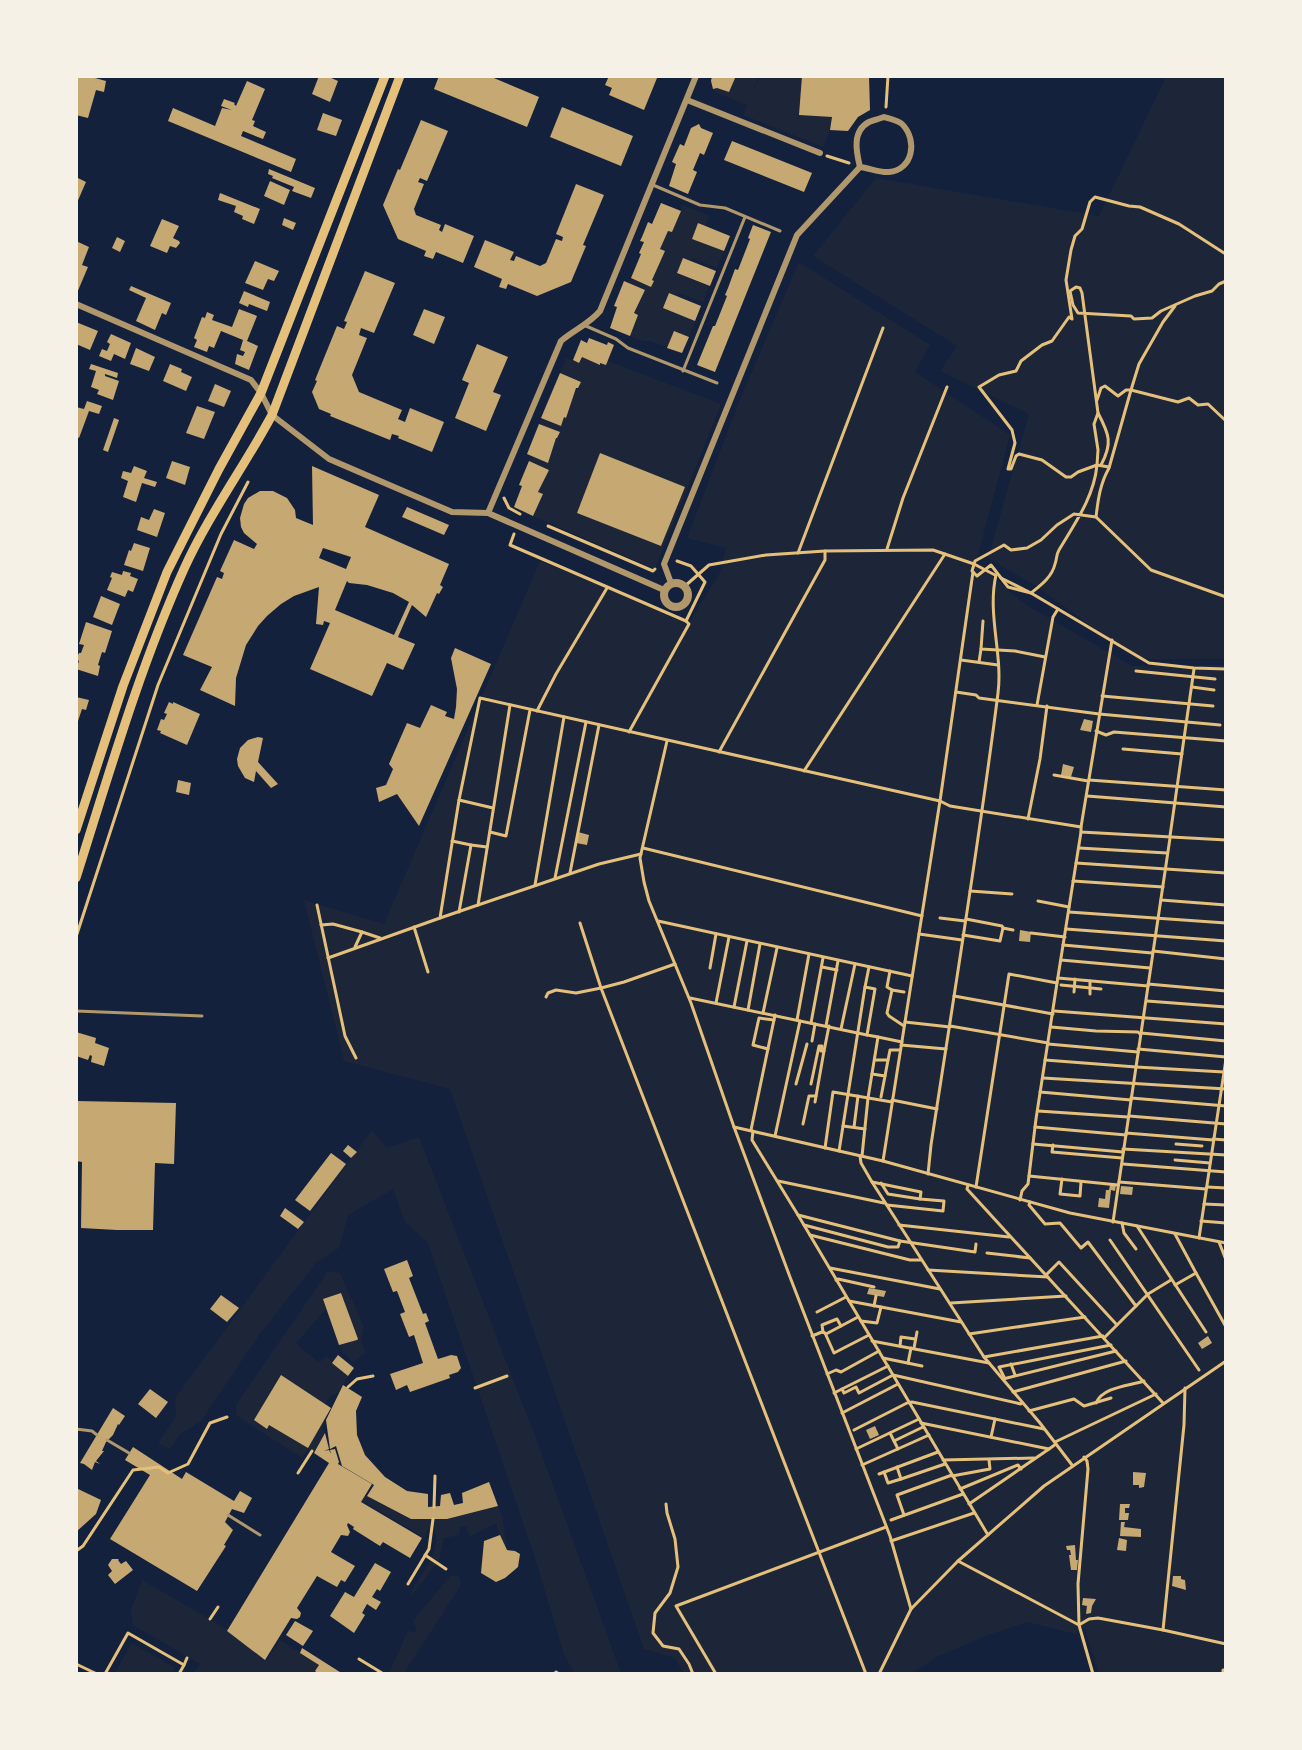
<svg xmlns="http://www.w3.org/2000/svg" width="1302" height="1750" font-family="Jost,sans-serif">
<style>
.green{fill:#1d2539}
.building{fill:#c6a872;fill-rule:evenodd}
.lines{fill:none;stroke-linecap:round;stroke-linejoin:round}
.path{stroke:#e5c07b;stroke-width:3}
.service{stroke:#b1986c;stroke-width:3}
.minor{stroke:#b1986c;stroke-width:6}
.tertiary{stroke:#b1986c;stroke-width:8}
.secondary{stroke:#e5c07b;stroke-width:9}
</style>
<rect width="100%" height="100%" fill="#14213d"/>
<g class="green">
<polygon points="736,77 758,77 753,90 760,77 802,77 800,115 832,117 830,130 823,147 743,115 747,105 714,92 713,89 717,88 729,92"/>
<polygon points="1166,77 1225,77 1225,659 1136,659 1036,586 988,558 1029,414 940,371 957,346 813,256 876,178 1099,216"/>
<polygon points="683,205 709,216 705,226 698,224 692,238 724,251 717,268 692,258 691,261 684,258 678,274 709,286 703,302 679,293 677,296 669,293 663,308 695,321 689,337 674,332 667,347 650,341 643,341 630,336 638,315 634,313 645,290 628,283 631,278 651,286 654,281 652,280 665,251 660,249 668,231 672,232"/>
<polygon points="799,262 930,345 915,372 1010,435 976,562 1023,603 1132,666 1225,665 1225,1673 1099,1673 1084,1627 1076,1634 1027,1622 988,1635 938,1656 913,1673 683,1673 675,1658 644,1649 450,1089 344,1061 304,900 384,924 540,561 607,588 688,624 720,573 726,548 687,538 739,402"/>
<path d="M582,357L599,364L600,363L606,365L608,361L721,404L655,569L533,516L543,495L538,492L549,470L529,461C534,447 554,445 560,433L539,424L541,418L561,426L564,417H566L571,406L569,405L580,382L560,373L566,358L579,363Z"/>
<polygon points="372,1130 387,1148 419,1137 535,1436 621,1673 574,1673 564,1654 535,1558 428,1243 405,1222 393,1189 348,1215 339,1248 317,1262 259,1335 201,1421 180,1434 170,1449 158,1443 176,1417 175,1398"/>
<polygon points="328,1271 340,1273 364,1327 361,1339 365,1353 353,1362 343,1353 326,1309 296,1343 319,1363 326,1356 348,1376 339,1392 330,1397 321,1409 326,1413 323,1427 330,1449 325,1459 308,1449 302,1458 237,1416 236,1405"/>
<path d="M327,1472L367,1496L411,1519H447L498,1506L502,1516L510,1567H518L505,1578L496,1582L481,1573L484,1541L499,1535L496,1523L471,1536L468,1533L466,1526L460,1527L459,1535L444,1538L439,1561L411,1596V1592C421,1575 441,1551 435,1530H427L425,1538L364,1502L323,1564L252,1648L267,1660L280,1640L319,1665L315,1671L318,1673H194L200,1664L133,1625L131,1610L142,1580L230,1631Z"/>
<polygon points="451,1575 459,1577 461,1585 404,1673 389,1673 408,1631 415,1632 417,1629 413,1621"/>
<polygon points="132,1643 175,1668 172,1673 115,1673"/>
</g>
<g class="building">
<polygon points="76,76 88,76 106,81 104,92 96,90 88,118 76,115"/>
<polygon points="319,76 327,76 338,81 330,102 312,94"/>
<polygon points="439,76 489,76 539,97 527,127 434,89"/>
<polygon points="609,76 652,76 657,78 644,110 609,95 612,88 605,85"/>
<polygon points="712,76 736,76 729,92 717,88 713,89 711,81"/>
<polygon points="802,76 869,76 870,110 858,117 848,131 830,130 832,117 799,115"/>
<polygon points="247,81 265,89 252,120 255,121 253,126 266,132 263,139 243,131 241,136 296,159 291,172 168,121 173,108 215,126 222,108 232,110 221,106 224,99 235,103 234,104 236,106"/>
<polygon points="562,107 633,136 621,166 550,137"/>
<polygon points="323,113 342,120 336,136 317,130"/>
<polygon points="421,120 448,131 427,181 420,178 418,182 424,184 414,209 416,215 441,225 439,230 442,232 445,224 474,236 463,263 436,252 433,259 424,256 426,251 398,239 383,205 398,169 400,170"/>
<polygon points="699,124 701,128 713,133 704,155 700,153 693,170 697,172 688,194 669,186 676,164 672,162 680,144 684,146 691,128"/>
<polygon points="732,141 812,173 804,192 724,160"/>
<polygon points="269,169 315,188 311,198 292,191 294,187 272,178 273,176 268,174"/>
<polygon points="76,177 86,182 76,205"/>
<polygon points="270,181 290,190 284,205 264,196"/>
<polygon points="576,184 604,195 583,245 586,246 571,282 537,296 508,284 506,289 499,287 502,279 474,267 485,240 514,252 510,260 514,261 516,256 540,266 546,263 556,239 562,241 563,237 556,234"/>
<polygon points="220,193 260,209 254,224 242,219 243,216 234,212 236,206 218,200"/>
<polygon points="661,203 681,211 672,232 668,231 660,249 665,251 652,280 654,281 651,287 631,278 641,254 639,253 644,242 640,241 642,237 648,222 652,224"/>
<polygon points="284,218 296,223 293,230 282,225"/>
<polygon points="162,219 179,226 173,238 179,241 180,243 176,248 170,246 167,253 150,246"/>
<polygon points="698,223 730,236 724,251 692,239"/>
<polygon points="753,225 771,232 715,372 697,365 713,326 715,326 727,296 725,295 728,288 735,269 738,270 750,239 748,238"/>
<polygon points="117,237 125,241 120,252 112,248"/>
<polygon points="76,241 89,247 82,265 88,267 77,293"/>
<polygon points="683,258 716,271 710,286 677,273"/>
<polygon points="255,261 279,271 274,281 268,279 263,290 245,283"/>
<polygon points="365,271 395,283 374,333 361,328 359,335 367,338 352,375 359,392 402,410 398,419 405,422 410,408 444,422 432,452 398,438 399,436 392,434 390,440 330,416 331,414 319,409 312,392 317,381 315,380 337,326 344,329 347,322 344,321"/>
<polygon points="624,281 645,290 634,313 638,315 630,336 610,328 617,307 614,306"/>
<polygon points="131,286 171,303 166,315 162,313 155,330 136,321 146,298 129,290"/>
<polygon points="244,291 270,302 267,311 249,304 248,307 239,303"/>
<polygon points="669,293 701,306 695,321 663,308"/>
<polygon points="239,309 257,316 247,341 258,346 249,370 235,364 237,354 243,356 245,352 240,350 243,340 221,331 214,348 209,346 207,352 194,347 197,340 194,338 202,317 205,318 207,312 214,315 212,320 232,327"/>
<polygon points="424,309 445,317 434,344 413,335"/>
<polygon points="76,322 98,331 90,350 76,344"/>
<polygon points="674,331 689,337 682,353 667,348"/>
<polygon points="111,334 131,343 125,359 114,354 111,361 99,356 102,349 107,351 110,344 107,342"/>
<polygon points="589,338 607,345 608,342 614,345 606,365 600,363 600,365 582,357 579,363 573,360 581,340 587,343"/>
<polygon points="477,344 508,357 493,392 501,395 486,431 455,418 469,383 462,380"/>
<polygon points="136,348 155,357 149,371 130,364"/>
<polygon points="91,364 118,373 117,378 105,374 105,376 119,381 113,400 97,394 99,390 91,387 96,371 89,369"/>
<polygon points="170,364 182,369 181,372 192,377 186,391 163,381"/>
<polygon points="560,373 581,382 578,388 576,388 566,418 564,417 561,426 541,418"/>
<polygon points="215,384 231,391 224,407 208,401"/>
<polygon points="87,401 102,406 99,414 89,411 79,438 76,437 76,407 84,409"/>
<polygon points="197,406 215,412 204,439 186,433"/>
<polygon points="114,418 119,420 108,452 103,450"/>
<polygon points="539,424 560,432 557,438 556,438 548,463 527,454"/>
<polygon points="600,453 685,487 661,546 577,513"/>
<polygon points="172,461 190,467 185,485 166,478"/>
<polygon points="529,461 549,470 538,492 543,494 533,516 514,507 522,486 519,485"/>
<polygon points="134,466 147,471 144,478 157,482 155,487 142,483 136,502 123,497 128,481 121,478 123,471 131,473"/>
<path d="M312,466L379,495L365,527L449,564L440,585L443,587L439,594L437,593L426,617L412,605L398,637L415,644L403,670L387,663L372,696L310,669L330,623L324,621L323,625L316,624L319,587L294,596L281,604L267,616L258,626L246,645L236,678L235,706L200,690L212,667L183,655L217,577L222,579L224,573L220,571L234,540L254,549L257,544L244,533L241,527L240,518L244,504L248,498L260,491H273L287,498L295,510L296,518L313,525ZM323,548L351,557L346,569L319,558ZM347,581L349,583L367,585L393,593L409,602L394,635L335,610Z"/>
<polygon points="407,507 449,525 444,535 402,517"/>
<polygon points="154,509 165,513 157,537 137,530 141,517 149,520"/>
<polygon points="134,543 150,548 143,571 124,565 129,550 131,551"/>
<polygon points="123,571 131,573 130,576 138,579 133,592 128,590 125,597 107,590 112,578 110,577 112,572 122,575"/>
<polygon points="101,596 120,604 112,625 93,617"/>
<polygon points="86,622 112,631 105,653 102,652 98,665 100,666 98,676 76,669 79,661 76,659 79,653 81,653 84,645 79,644"/>
<polygon points="455,648 491,664 419,826 397,794 379,802 376,788 386,785 393,769 389,764 407,723 420,728 431,705 447,712 445,716 454,719 456,707 457,689 451,658"/>
<polygon points="76,697 89,700 86,710 82,709 78,721 76,720"/>
<polygon points="169,702 173,704 173,702 200,714 187,745 160,733 161,731 157,730 161,719 164,720 167,714 164,713"/>
<polygon points="1084,719 1093,721 1091,732 1080,730"/>
<polygon points="258,737 263,738 258,762 278,784 271,788 256,771 254,782 245,778 238,766 237,759 240,748 248,740"/>
<polygon points="1063,764 1074,767 1071,777 1061,775"/>
<polygon points="178,780 191,783 189,795 176,792"/>
<polygon points="578,832 589,835 587,845 576,843"/>
<polygon points="1020,930 1031,932 1030,942 1019,941"/>
<polygon points="76,1032 96,1038 95,1043 109,1048 104,1066 91,1062 92,1056 90,1055 88,1060 76,1056"/>
<polygon points="76,1101 176,1103 174,1164 155,1163 153,1230 117,1230 81,1228 82,1162 76,1161"/>
<polygon points="348,1145 357,1152 351,1158 343,1151"/>
<polygon points="331,1153 346,1164 310,1211 295,1200"/>
<polygon points="1110,1185 1116,1185 1115,1191 1111,1190 1109,1208 1098,1207 1099,1198 1105,1199 1106,1190 1109,1190"/>
<polygon points="1121,1186 1133,1187 1132,1195 1120,1194"/>
<polygon points="285,1208 304,1222 298,1229 280,1216"/>
<polygon points="407,1260 413,1276 409,1278 423,1314 426,1313 429,1321 425,1323 438,1359 451,1355 457,1356 461,1368 458,1372 449,1375 450,1378 410,1392 407,1385 396,1390 390,1374 423,1363 414,1335 409,1337 400,1314 405,1312 397,1291 393,1292 384,1269"/>
<polygon points="869,1288 886,1291 884,1297 867,1294"/>
<polygon points="341,1293 358,1339 357,1340 339,1345 323,1299"/>
<polygon points="221,1295 239,1308 227,1322 210,1309"/>
<polygon points="1208,1336 1212,1343 1202,1349 1198,1343"/>
<polygon points="338,1355 354,1368 348,1376 332,1363"/>
<polygon points="281,1375 331,1408 308,1448 269,1425 267,1429 254,1420"/>
<polygon points="343,1385 362,1397 356,1411 357,1435 365,1455 385,1477 407,1491 428,1494 428,1507 440,1506 441,1495 450,1493 454,1505 463,1503 462,1493 489,1482 498,1506 447,1519 411,1519 367,1496 374,1485 342,1466 336,1446 330,1449 326,1420"/>
<polygon points="150,1389 168,1402 156,1418 138,1404"/>
<polygon points="113,1408 125,1416 119,1425 118,1424 113,1435 106,1442 102,1451 104,1451 96,1461 100,1464 95,1462 92,1470 84,1464 80,1463"/>
<polygon points="875,1426 879,1435 870,1439 866,1430"/>
<polygon points="325,1433 329,1449 324,1451 329,1450 331,1454 330,1450 335,1449 339,1462 338,1464 372,1484 361,1502 422,1538 410,1558 383,1542 380,1546 353,1529 354,1527 348,1523 347,1525 350,1532 348,1536 341,1535 331,1552 355,1566 345,1582 341,1580 337,1587 317,1576 297,1608 301,1613 300,1617 297,1619 291,1618 265,1660 227,1631 329,1463 314,1453"/>
<polygon points="133,1447 182,1479 186,1472 234,1501 240,1491 252,1498 244,1513 232,1509 225,1522 233,1530 224,1545 226,1546 197,1591 110,1539 150,1475 125,1460"/>
<polygon points="1133,1472 1146,1473 1144,1487 1139,1488 1139,1485 1133,1485"/>
<polygon points="76,1488 101,1500 96,1514 76,1532"/>
<polygon points="1120,1504 1130,1504 1129,1508 1125,1508 1125,1513 1129,1513 1128,1520 1119,1520"/>
<polygon points="1121,1522 1125,1522 1124,1527 1141,1529 1141,1537 1120,1536"/>
<polygon points="500,1535 507,1550 515,1551 520,1554 518,1567 505,1578 496,1582 481,1573 484,1541"/>
<polygon points="1119,1538 1127,1540 1126,1551 1117,1550"/>
<polygon points="1075,1545 1076,1560 1078,1560 1077,1570 1071,1570 1069,1555 1071,1555 1070,1550 1067,1550 1066,1546"/>
<polygon points="112,1559 119,1559 118,1560 121,1564 126,1561 133,1570 115,1584 108,1575 112,1571 108,1565"/>
<polygon points="375,1563 391,1572 380,1591 377,1589 372,1597 381,1602 376,1610 367,1604 362,1613 365,1615 354,1633 330,1616 345,1592 354,1597"/>
<polygon points="1173,1576 1181,1576 1181,1579 1185,1580 1186,1590 1172,1586"/>
<polygon points="1083,1598 1096,1599 1092,1606 1091,1613 1086,1614 1087,1606 1082,1605"/>
<polygon points="295,1621 313,1631 303,1646 286,1635"/>
<polygon points="302,1648 343,1674 319,1674 315,1671 319,1665 300,1653"/>
</g>
<g class="lines">
<g class="path">
<polyline points="886,107 888,76"/>
<polyline points="827,156 849,163"/>
<path d="M1226,252L1224,253L1179,224L1140,207L1129,206L1095,197L1090,202L1082,229L1075,236L1071,250L1066,280L1072,319L1069,317L1052,341L1042,345L1021,361L1016,371L999,375L979,387L1012,430L1015,443L1008,469H1011L1016,456L1019,454L1042,460L1066,477H1071L1078,472L1097,465C1094,497 1075,523 1059,550C1056,555 1057,559 1055,564C1052,577 1041,585 1031,593L1008,587L991,565L977,576L972,571L975,561L1004,545L1011,550L1027,548L1041,540L1057,525L1074,514L1096,517L1151,570L1226,597"/>
<polyline points="1175,306 1163,322 1139,364 1131,390 1178,402 1189,398 1198,405 1208,404 1226,421"/>
<polyline points="1097,400 1101,388 1105,386 1118,396 1126,390 1131,390"/>
<path d="M1098,413C1109,434 1113,443 1101,465"/>
<polyline points="1109,467 1097,465 1098,450 1094,424 1098,413 1082,293 1080,288 1076,287 1070,291 1073,305 1078,313 1131,316 1134,319 1152,318 1161,311 1195,296 1212,291 1219,284 1226,281"/>
<polyline points="504,498 509,508 520,514"/>
<path d="M1096,517C1098,500 1100,484 1109,468L1131,390"/>
<polyline points="548,526 653,571 655,569"/>
<polyline points="514,534 510,545 686,621 705,582 691,566 677,561"/>
<polyline points="887,549 903,498 947,387"/>
<polyline points="798,553 883,328"/>
<polyline points="1001,578 1031,593 1149,663 1194,668 1226,669"/>
<polyline points="685,586 709,565 766,555 825,551 933,550 974,564 995,575"/>
<polyline points="983,621 981,649 1015,651 1045,657"/>
<polyline points="961,660 998,665"/>
<polyline points="979,662 981,649"/>
<polyline points="1136,671 1215,679"/>
<polyline points="1192,687 1214,690"/>
<polyline points="956,692 976,695 979,698 1099,714 1220,725"/>
<polyline points="1102,696 1213,706"/>
<polyline points="1037,705 1053,617 1058,609"/>
<polyline points="537,711 556,674 607,588"/>
<polyline points="1096,731 1106,735 1114,732 1226,741"/>
<polyline points="629,732 689,624 686,621"/>
<polyline points="667,741 640,858 644,882 649,901 691,1003 734,1127 790,1277 890,1536 911,1609"/>
<polyline points="1123,749 1182,754"/>
<polyline points="719,752 825,560 825,551"/>
<polyline points="804,771 945,554"/>
<polyline points="1054,775 1088,781"/>
<polyline points="1089,780 1226,790"/>
<polyline points="1087,796 1226,807"/>
<polyline points="459,800 493,808"/>
<polyline points="1028,819 1040,759 1047,706"/>
<polyline points="1081,827 1112,640"/>
<polyline points="490,832 506,836 530,710"/>
<polyline points="1170,836 1194,669"/>
<polyline points="452,841 471,845 459,912"/>
<polyline points="471,845 487,847"/>
<polyline points="643,848 922,916"/>
<polyline points="1079,848 1167,853"/>
<polyline points="1076,863 1226,873"/>
<polyline points="570,873 599,725"/>
<polyline points="555,878 586,722"/>
<polyline points="1073,881 1163,887"/>
<polyline points="535,885 564,717"/>
<polyline points="970,891 1012,894"/>
<polyline points="1161,900 1226,905"/>
<polyline points="1038,901 1069,907"/>
<polyline points="317,905 345,1036 356,1058"/>
<polyline points="478,905 599,864 641,854"/>
<polyline points="1069,912 1226,923"/>
<polyline points="440,918 478,905 510,705"/>
<polyline points="940,918 965,921"/>
<polyline points="966,919 1002,926 1003,928"/>
<polyline points="658,921 912,976"/>
<polyline points="580,923 601,988 866,1674"/>
<polyline points="321,925 333,924 362,932"/>
<polyline points="414,927 428,972"/>
<polyline points="1066,929 1226,941"/>
<polyline points="1031,933 1065,937"/>
<polyline points="919,934 962,940"/>
<polyline points="963,935 1000,941 1003,928 1013,930"/>
<polyline points="76,937 158,685 221,534 248,482"/>
<polyline points="1063,945 1152,953"/>
<polyline points="355,947 362,932 380,938"/>
<polyline points="1153,951 1226,959"/>
<polyline points="328,958 440,918 459,800 480,698 940,801 973,572"/>
<polyline points="1061,960 1150,968"/>
<polyline points="822,967 837,970"/>
<polyline points="710,968 716,934"/>
<polyline points="890,971 887,987 892,990"/>
<polyline points="1058,978 1148,986"/>
<polyline points="1148,984 1226,991"/>
<polyline points="1061,985 1101,989"/>
<polyline points="865,987 869,967"/>
<polyline points="1074,992 1075,979"/>
<polyline points="1090,994 1090,981"/>
<polyline points="954,996 1053,1014"/>
<polyline points="546,997 548,993 556,990 576,993 601,988 624,982 675,964"/>
<polyline points="690,998 867,1035"/>
<polyline points="1147,1001 1226,1007"/>
<polyline points="716,1003 729,937"/>
<polyline points="734,1007 747,941"/>
<polyline points="748,1010 760,944"/>
<polyline points="1054,1011 1226,1024"/>
<polyline points="763,1013 777,948"/>
<polyline points="797,1020 809,954"/>
<polyline points="905,1022 950,1027"/>
<polyline points="811,1023 823,958"/>
<polyline points="826,1026 838,961"/>
<polyline points="904,1026 889,1016 887,1013 892,990 904,992"/>
<polyline points="950,1026 1048,1043"/>
<polyline points="1051,1027 1096,1031 1138,1032 1140,1034"/>
<polyline points="841,1029 855,964"/>
<polyline points="1141,1033 1226,1041"/>
<polyline points="812,1041 815,1024"/>
<polyline points="1048,1044 1138,1052"/>
<polyline points="901,1045 946,1049"/>
<polyline points="768,1049 753,1045 759,1018 774,1020"/>
<polyline points="1138,1049 1226,1057"/>
<polyline points="824,1051 829,1026"/>
<polyline points="875,1060 888,1060 885,1076"/>
<polyline points="888,1060 890,1050 900,1050"/>
<polyline points="1045,1060 1136,1067 1224,1072"/>
<polyline points="872,1074 885,1076 881,1097"/>
<polyline points="1043,1078 1226,1089"/>
<polyline points="796,1084 807,1044"/>
<polyline points="811,1084 819,1046 822,1046 821,1051 824,1051 815,1102"/>
<polyline points="1040,1092 1131,1100"/>
<polyline points="1131,1098 1226,1106"/>
<polyline points="892,1100 937,1109"/>
<polyline points="1038,1111 1128,1117"/>
<polyline points="1129,1116 1226,1124"/>
<polyline points="803,1124 809,1096 816,1096"/>
<polyline points="843,1126 865,987 875,989 867,1035 878,1037"/>
<polyline points="734,1127 883,1161 940,801 950,806 1081,827 1081,832 1226,840"/>
<polyline points="854,1127 858,1096"/>
<polyline points="1035,1127 1126,1135"/>
<polyline points="751,1130 775,1015"/>
<polyline points="753,1131 752,1140 798,1215 988,1535"/>
<polyline points="1126,1133 1213,1140"/>
<polyline points="775,1136 800,1021"/>
<polyline points="1213,1139 1226,1140"/>
<polyline points="1033,1144 1123,1152"/>
<polyline points="1176,1144 1202,1146"/>
<polyline points="1053,1145 1052,1152 1122,1158"/>
<polyline points="825,1148 833,1092 892,1102"/>
<polyline points="1123,1149 1226,1155"/>
<polyline points="839,1151 843,1126 865,1129"/>
<polyline points="860,1156 861,1163 872,1182 984,1357 1040,1423 1072,1465"/>
<polyline points="862,1156 868,1098 878,1037 902,1042"/>
<polyline points="1175,1160 1210,1163"/>
<polyline points="883,1161 1070,1213 1226,1243"/>
<polyline points="1123,1164 1226,1172"/>
<path d="M928,1174L931,1145C954,994 979,844 998,693C1003,655 987,614 996,575"/>
<polyline points="1029,1176 1118,1185"/>
<polyline points="1062,1179 1060,1194 1080,1196 1081,1182"/>
<polyline points="778,1181 884,1203"/>
<polyline points="872,1182 921,1192 920,1199 944,1201 943,1211 887,1205"/>
<polyline points="1119,1182 1206,1189"/>
<polyline points="881,1183 888,1194 920,1199"/>
<polyline points="968,1185 967,1189 1163,1403"/>
<polyline points="976,1187 1009,974 1057,983 1081,832"/>
<polyline points="1207,1187 1226,1188"/>
<polyline points="1020,1200 1022,1191 1028,1184 1036,1119 1057,983"/>
<polyline points="1030,1202 1029,1205 1045,1224 1060,1223 1081,1248 1088,1242 1136,1306"/>
<polyline points="1204,1204 1226,1205"/>
<polyline points="798,1215 900,1241"/>
<polyline points="1201,1221 1226,1223"/>
<polyline points="1113,1222 1170,838"/>
<polyline points="1122,1223 1124,1233 1136,1249"/>
<polyline points="804,1225 888,1247 898,1247 900,1241 975,1252 976,1244"/>
<polyline points="899,1225 1009,1237"/>
<polyline points="1137,1226 1206,1332"/>
<polyline points="810,1235 910,1260 921,1260"/>
<polyline points="1199,1238 1226,1059"/>
<polyline points="1110,1240 1199,1370"/>
<polyline points="1219,1242 1226,1260"/>
<polyline points="987,1253 1030,1258"/>
<polyline points="830,1268 940,1289"/>
<polyline points="928,1270 1048,1277"/>
<polyline points="1196,1273 1226,1327"/>
<polyline points="1046,1275 1059,1262 1117,1325"/>
<polyline points="836,1280 838,1279 874,1287"/>
<polyline points="1175,1285 1196,1273 1175,1234"/>
<polyline points="849,1301 961,1322"/>
<polyline points="951,1303 1066,1296"/>
<polyline points="874,1306 876,1296"/>
<polyline points="817,1312 846,1297"/>
<polyline points="861,1321 877,1323 881,1307"/>
<polyline points="823,1332 822,1325 837,1319 841,1326"/>
<polyline points="826,1334 858,1317"/>
<polyline points="969,1334 1085,1317"/>
<polyline points="812,1336 822,1332 825,1333 834,1353 869,1335"/>
<polyline points="1104,1338 1148,1294 1171,1280"/>
<polyline points="872,1341 989,1363"/>
<polyline points="900,1346 901,1337 915,1339"/>
<polyline points="914,1348 917,1332"/>
<polyline points="984,1357 1103,1336"/>
<polyline points="883,1358 922,1366"/>
<polyline points="908,1363 911,1348"/>
<polyline points="1011,1364 1015,1375"/>
<polyline points="827,1374 836,1370 841,1372 879,1351"/>
<polyline points="1004,1377 999,1367 1111,1345"/>
<polyline points="1003,1379 1116,1351"/>
<polyline points="348,1387 357,1379 373,1376"/>
<polyline points="475,1388 507,1376"/>
<polyline points="842,1389 844,1393 856,1387 859,1393 893,1375 1021,1404 1022,1403"/>
<polyline points="1013,1392 1126,1361"/>
<polyline points="834,1393 888,1366"/>
<path d="M1096,1403C1103,1387 1128,1386 1144,1381"/>
<polyline points="1029,1411 1074,1399 1084,1406 1111,1398"/>
<polyline points="842,1413 898,1384"/>
<polyline points="921,1423 1049,1449 1056,1444"/>
<polyline points="854,1430 907,1403 912,1402 1044,1429"/>
<polyline points="890,1433 898,1449"/>
<polyline points="991,1437 995,1419"/>
<polyline points="894,1441 923,1427"/>
<polyline points="1055,1442 1156,1394"/>
<polyline points="856,1449 919,1419"/>
<polyline points="1084,1457 1087,1461 1088,1469 1078,1584 1079,1625 1089,1619 1098,1618 1163,1630 1226,1644"/>
<polyline points="943,1460 1034,1458"/>
<polyline points="862,1465 929,1435"/>
<polyline points="897,1467 901,1479 945,1464"/>
<polyline points="884,1472 888,1483 901,1479"/>
<polyline points="298,1473 312,1451"/>
<polyline points="879,1474 938,1452"/>
<polyline points="952,1476 990,1469 989,1460"/>
<polyline points="960,1489 1018,1465 1021,1469"/>
<polyline points="666,1504 667,1513 675,1539 678,1567 670,1593 655,1613 653,1633 663,1646 679,1649 689,1664 693,1674"/>
<polyline points="969,1504 1049,1449"/>
<polyline points="434,1507 435,1476"/>
<polyline points="904,1515 897,1495 952,1475"/>
<polyline points="891,1520 963,1494"/>
<polyline points="891,1541 974,1513"/>
<polyline points="76,1551 83,1546 133,1470 159,1467 168,1473 188,1464 210,1423 227,1417"/>
<polyline points="425,1555 446,1569"/>
<polyline points="958,1561 1079,1625 1093,1674"/>
<polyline points="408,1584 429,1549 433,1519"/>
<polyline points="210,1619 218,1607"/>
<polyline points="1163,1630 1184,1425 1185,1388"/>
<polyline points="359,1659 382,1673"/>
<polyline points="76,1664 97,1674"/>
<polyline points="184,1665 187,1658"/>
<polyline points="556,1672 559,1674"/>
<polyline points="105,1674 128,1633 184,1665 179,1674"/>
<polyline points="716,1674 676,1606 886,1527"/>
<polyline points="879,1674 911,1609 958,1561 1044,1486 1226,1361"/>
<polyline points="1223,1674 1223,1670 1226,1670"/>
</g>
<g class="service">
<polyline points="653,185 700,205 725,208 780,231"/>
<polyline points="586,326 616,339 628,348 717,383"/>
<polyline points="683,371 745,217"/>
<polyline points="76,1011 202,1016"/>
<polyline points="76,1429 92,1431 97,1435"/>
<polyline points="107,1440 129,1453"/>
<polyline points="228,1515 260,1535"/>
</g>
<g class="minor">
<polyline points="687,100 820,153"/>
<path d="M884,117C890,119 897,120 902,124C918,140 913,170 889,172C880,173 869,168 860,167C856,151 852,131 869,122C873,120 879,119 884,117Z"/>
<polyline points="76,304 251,380 261,393 272,415 329,459 452,512 488,513 664,590"/>
<path d="M488,513L561,341C574,330 589,324 600,311L696,76"/>
<polyline points="671,583 664,564 797,235 860,167"/>
</g>
<circle class="tertiary" cx="676" cy="595" r="12"/>
<g class="secondary">
<polyline points="76,830 123,686 167,572 219,469 261,393 385,76"/>
<path d="M76,878C109,774 139,669 184,569C208,516 244,467 272,415L400,76"/>
</g>
</g>
<rect width="1302" height="1750" fill="none" stroke="#f6f1e7" stroke-width="156"/>
</svg>
